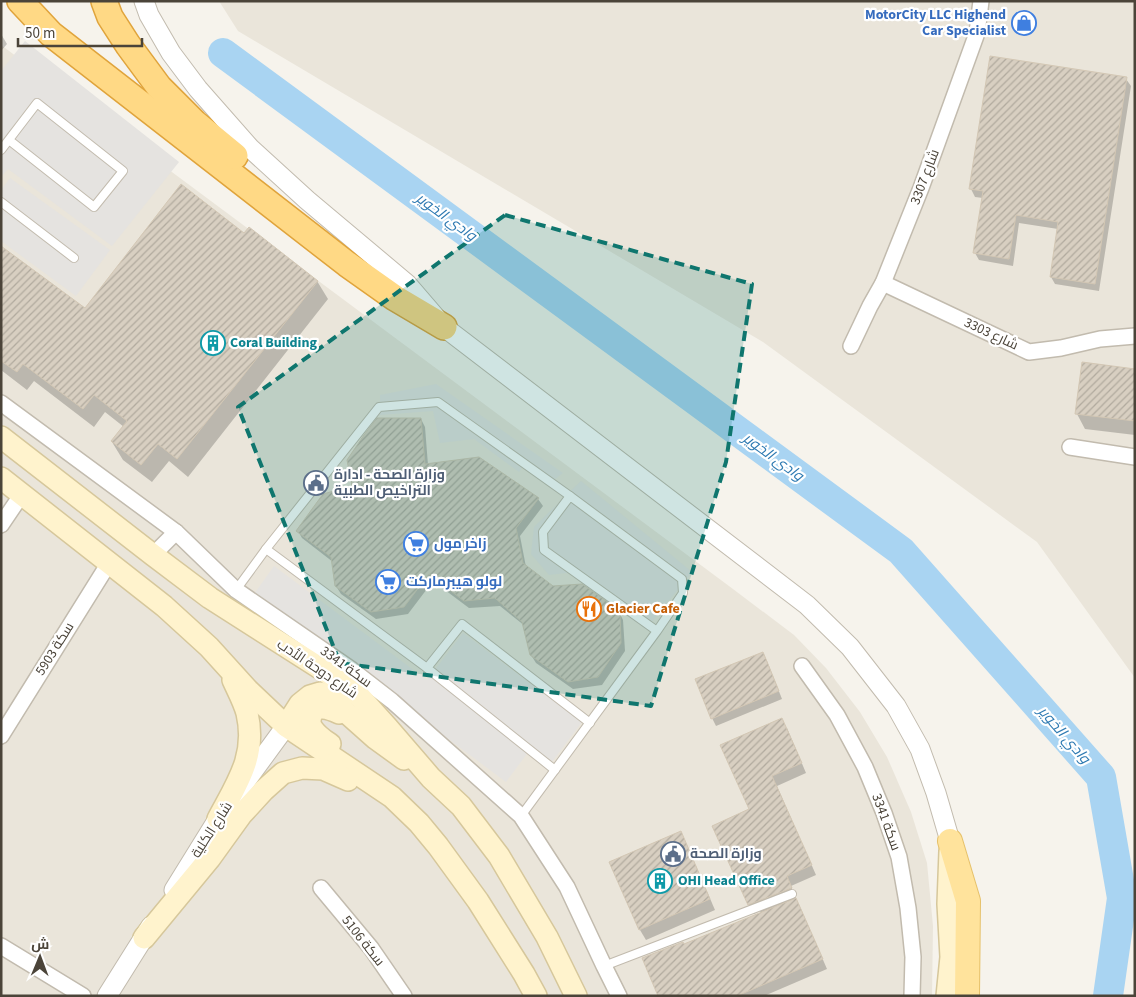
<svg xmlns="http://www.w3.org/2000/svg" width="1136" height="997" font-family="'Source Sans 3',Cairo,sans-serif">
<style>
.residential{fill:#eae5da}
.parking{fill:#e5e3e0}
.shadow{fill:#0003}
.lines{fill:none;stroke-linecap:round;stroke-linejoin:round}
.river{stroke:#a9d4f2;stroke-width:30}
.building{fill:url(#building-hatch);stroke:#d3c7b4}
.service-casing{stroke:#c2bbae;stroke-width:10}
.minor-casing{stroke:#c2bbae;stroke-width:18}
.tertiary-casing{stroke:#c2bbae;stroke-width:21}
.secondary-casing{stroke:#d6c79b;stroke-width:24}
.primary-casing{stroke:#e6c16a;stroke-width:26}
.trunk-casing{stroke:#e0a43c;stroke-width:28}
.service{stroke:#fff;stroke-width:8}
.minor{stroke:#fff;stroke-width:15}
.tertiary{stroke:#fff;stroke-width:19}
.secondary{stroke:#fff3cd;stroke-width:21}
.primary{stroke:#ffe39c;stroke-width:24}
.trunk{stroke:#ffd985;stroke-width:25}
.marked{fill:#0f766e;fill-opacity:0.2;stroke:#0f766e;stroke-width:4;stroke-dasharray:10 6;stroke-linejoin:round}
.labels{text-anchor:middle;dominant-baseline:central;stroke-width:4.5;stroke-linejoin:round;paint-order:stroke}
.shop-label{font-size:14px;font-weight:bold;fill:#366cbe;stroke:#fff;text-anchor:start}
.street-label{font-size:14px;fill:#4b4439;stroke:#fff}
.culture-label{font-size:14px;font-weight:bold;fill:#0d838f;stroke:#fff;text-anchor:start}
.service-label{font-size:14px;font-weight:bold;fill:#4e5e75;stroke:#fff;text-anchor:start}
.food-label{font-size:14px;font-weight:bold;fill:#c56008;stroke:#fff;text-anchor:start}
.water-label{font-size:15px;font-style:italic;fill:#2e7ab2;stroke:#fff}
</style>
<defs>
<pattern id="building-hatch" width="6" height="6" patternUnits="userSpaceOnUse" patternTransform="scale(1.25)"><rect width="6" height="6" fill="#d8cfc1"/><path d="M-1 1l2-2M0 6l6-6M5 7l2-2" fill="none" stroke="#b1aa9e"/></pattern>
</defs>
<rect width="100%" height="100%" fill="#f6f3ec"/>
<g class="residential">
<polygon points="219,1 1135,1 1135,678 1037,542 763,342 238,31"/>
<polygon points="1,45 733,589 794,635 826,668 860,712 887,757 911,812 927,863 933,926 932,996 1,996"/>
</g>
<g class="parking">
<polygon points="25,41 179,162 112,246 8,169 1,177 1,71"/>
<polygon points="10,178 110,250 76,296 1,241 1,190"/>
<polygon points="436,384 563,473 554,480 527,461 519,472 474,439 440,443 433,411 380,415 380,395"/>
<polygon points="581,481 692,572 646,629 574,572 549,575 531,554 534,527"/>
<polygon points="274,566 427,680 463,633 582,722 552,762 532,747 506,782 254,594"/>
</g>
<g class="shadow">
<polygon points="1,34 7,44 1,51"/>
<polygon points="1126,79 1131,86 1099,291 1055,284 1051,277 1058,229 1019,223 1013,266 979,260 975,253 983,198 975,197 971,189"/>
<polygon points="245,235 317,281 328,299 188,477 169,461 152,482 123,460 112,442 124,427 105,412 94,427 34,381 27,390 1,370 1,248 85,310"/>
<polygon points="1135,370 1135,435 1085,429 1077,414"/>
<polygon points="421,419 425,427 428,465 538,499 543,506 520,536 526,567 553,587 619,612 623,620 625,651 602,685 573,689 536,663 531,655 525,626 500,606 469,608 433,581 408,614 376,619 341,594 336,586 333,562 302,538 298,531 353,487"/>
<polygon points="762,653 767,661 782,699 716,726 712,718"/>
<polygon points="787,728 806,773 777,786 816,875 791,886 796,898 795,898 801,909 827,969 764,996 659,996 684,945 761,914 760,911 754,914 749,904 751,810"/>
<polygon points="686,843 715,910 646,940 640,930 610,863"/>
</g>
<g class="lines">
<polyline class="river" points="223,53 901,551 1101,777 1122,898 1108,996"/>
</g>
<g class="building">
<polygon points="990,56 1127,77 1095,284 1050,277 1058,222 1016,215 1009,259 973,253 983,191 969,189"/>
<polygon points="181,184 244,233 249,227 318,281 177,459 158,444 141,465 111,441 127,421 94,395 83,409 23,364 17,372 1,361 1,246 85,308"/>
<polygon points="1082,362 1135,369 1135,421 1075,414"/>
<polygon points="377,418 421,418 425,464 479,457 539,498 516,528 523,563 553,586 582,584 620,611 621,643 598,677 568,682 530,655 522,622 495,598 464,601 429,574 404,607 371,612 335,586 331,557 296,531 323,494 352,486 347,460 364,435"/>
<polygon points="763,652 779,691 711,719 695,679"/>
<polygon points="782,718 802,763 772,776 812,865 787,876 792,888 748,905 712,826 749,809 720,745"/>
<polygon points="681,831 710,899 639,930 609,862"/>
<polygon points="796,898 823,959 737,996 658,996 642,958 683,942 684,944"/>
</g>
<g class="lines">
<defs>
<g id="service">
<polyline points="1,150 37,103 123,171 94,207 9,140"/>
<polyline points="1,202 74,258"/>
<polyline points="266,549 379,407 438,402 570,496"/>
<polyline points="236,590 266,549 427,668"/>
<polyline points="555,770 427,668 462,624 590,723"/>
<polyline points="521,816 657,631 544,550 543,532 570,496 682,579 683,593 657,631"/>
<polyline points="604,966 792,894"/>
</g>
<g id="minor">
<polyline points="883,283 1029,352 1061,348 1100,339 1135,336"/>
<polyline points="851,346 870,306 883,283 921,188 977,33 981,1"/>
<polyline points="1,403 176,532 236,590 352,670 392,701 521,816 567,887 604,966 619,996"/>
<polyline points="1070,447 1135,457"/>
<polyline points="1,525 22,494"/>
<polyline points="153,555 176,532"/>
<polyline points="802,666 837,715 865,767 884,813 899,857 908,908 913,957 912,996"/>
<polyline points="1,736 109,563"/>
<polyline points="321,888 371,948 404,996"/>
<polyline points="1,946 83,996"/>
</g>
<g id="tertiary">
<polyline points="144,1 149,15 171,53 198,89 250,148 307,200 407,284 444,327 807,605 850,647 896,706 920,749 936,793 950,841"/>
<polyline points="174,890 218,819 286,726"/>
<polyline points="107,996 151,926"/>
</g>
<g id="secondary">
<polyline points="1,437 153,555 210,598 326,672 361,698 388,728 431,778 461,806 499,856 547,937 576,996"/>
<polyline points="1,478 164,606 209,647 248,690 286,726 392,797 419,823 438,846 478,901 524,974 536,996"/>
<polyline points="286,726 300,704 310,696 320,693 330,698 375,738 404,759"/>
<path d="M330,744C323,740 313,732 310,724C310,723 310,717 311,716C315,703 330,709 339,713"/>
<path d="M218,819C237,783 257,756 247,713C244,702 238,691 233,680"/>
<polyline points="144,938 210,858 241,815 264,790 283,773 302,768 323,769 348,780"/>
<polyline points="947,996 951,957 948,904 950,851"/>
</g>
<polyline id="primary" points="950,841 968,901 967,996"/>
<g id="trunk">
<polyline points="20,1 51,34 347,264 395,298 444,327"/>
<polyline points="104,1 110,17 128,45 159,87 195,123 235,156"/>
</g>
</defs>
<use href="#service" class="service-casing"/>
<use href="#minor" class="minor-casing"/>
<use href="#tertiary" class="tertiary-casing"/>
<use href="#secondary" class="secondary-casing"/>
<use href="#primary" class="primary-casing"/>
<use href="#trunk" class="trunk-casing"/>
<use href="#service" class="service"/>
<use href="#minor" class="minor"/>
<use href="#tertiary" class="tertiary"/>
<use href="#secondary" class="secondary"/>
<use href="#primary" class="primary"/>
<use href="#trunk" class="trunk"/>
</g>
<path class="marked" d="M505,215L752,284L726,462L651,706L340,663L238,407Z"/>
<defs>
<symbol id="shop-ring" viewBox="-11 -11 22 22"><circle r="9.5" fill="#fff" stroke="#3f7fe0" stroke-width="1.5"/><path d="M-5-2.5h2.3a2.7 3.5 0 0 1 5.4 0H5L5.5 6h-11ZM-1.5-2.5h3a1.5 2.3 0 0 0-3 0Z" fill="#3f7fe0"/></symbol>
<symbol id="building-ring" viewBox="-11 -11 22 22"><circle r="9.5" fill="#fff" stroke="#0f9aa8" stroke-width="1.5"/><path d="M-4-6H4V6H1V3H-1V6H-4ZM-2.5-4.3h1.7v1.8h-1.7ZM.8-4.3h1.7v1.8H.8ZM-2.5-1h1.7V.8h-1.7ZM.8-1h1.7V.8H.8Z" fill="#0f9aa8"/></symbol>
<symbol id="civic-ring" viewBox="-11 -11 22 22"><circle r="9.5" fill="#fff" stroke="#5c6f8a" stroke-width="1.5"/><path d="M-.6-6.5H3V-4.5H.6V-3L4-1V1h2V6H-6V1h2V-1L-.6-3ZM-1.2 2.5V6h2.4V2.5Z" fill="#5c6f8a"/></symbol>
<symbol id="supermarket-ring" viewBox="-11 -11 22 22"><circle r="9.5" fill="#fff" stroke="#3f7fe0" stroke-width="1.5"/><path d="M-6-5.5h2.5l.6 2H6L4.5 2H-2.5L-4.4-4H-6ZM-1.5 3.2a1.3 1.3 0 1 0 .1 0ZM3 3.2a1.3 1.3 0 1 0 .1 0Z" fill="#3f7fe0"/></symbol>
<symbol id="restaurant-ring" viewBox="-11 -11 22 22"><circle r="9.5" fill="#fff" stroke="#e8710a" stroke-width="1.5"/><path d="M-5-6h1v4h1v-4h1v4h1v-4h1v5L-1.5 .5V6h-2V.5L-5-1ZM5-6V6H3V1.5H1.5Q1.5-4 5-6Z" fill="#e8710a"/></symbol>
</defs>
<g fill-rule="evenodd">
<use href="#shop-ring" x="1010" y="9" width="28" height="28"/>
<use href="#building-ring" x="199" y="329" width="28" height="28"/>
<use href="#civic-ring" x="302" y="469" width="28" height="28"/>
<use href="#supermarket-ring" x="402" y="530" width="28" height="28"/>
<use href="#supermarket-ring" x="374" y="568" width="28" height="28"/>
<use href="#restaurant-ring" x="575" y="595" width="28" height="28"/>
<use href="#civic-ring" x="659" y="840" width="28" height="28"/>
<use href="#building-ring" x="646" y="867" width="28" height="28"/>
</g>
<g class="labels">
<g class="shop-label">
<text x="1006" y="15" text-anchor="end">MotorCity LLC Highend<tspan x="1006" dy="16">Car Specialist</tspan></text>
<text x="434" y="544">زاخر مول</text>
<text x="406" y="582">لولو هيبرماركت</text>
</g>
<g class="street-label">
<text transform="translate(925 177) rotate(-69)">3307 شارع</text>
<text transform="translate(991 334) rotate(25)">3303 شارع</text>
<text transform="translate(55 649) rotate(-58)">سكة 5903</text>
<text transform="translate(346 667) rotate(36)">سكة 3341</text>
<text transform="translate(317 669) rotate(34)">شارع دوحة الأدب</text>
<text transform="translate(886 822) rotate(70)">سكة 3341</text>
<text transform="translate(212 830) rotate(-57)">شارع الكلية</text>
<text transform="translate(363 941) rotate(52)">سكة 5106</text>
</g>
<g class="culture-label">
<text x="230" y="343">Coral Building</text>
<text x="678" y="881">OHI Head Office</text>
</g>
<g class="service-label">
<text x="334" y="475">وزارة الصحة - ادارة<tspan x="334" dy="16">التراخيص الطبية</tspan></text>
<text x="690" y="854">وزارة الصحة</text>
</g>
<g class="food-label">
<text x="606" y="609">Glacier Cafe</text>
</g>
<g class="water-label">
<text transform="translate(446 217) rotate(36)">وادي الخوير</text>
<text transform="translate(773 457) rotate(36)">وادي الخوير</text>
<text transform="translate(1064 735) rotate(49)">وادي الخوير</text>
</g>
</g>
<rect width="1136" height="997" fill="none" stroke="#4b4439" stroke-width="5"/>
<g transform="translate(40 957) rotate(1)" stroke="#ffffff" stroke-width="4" paint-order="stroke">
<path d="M0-4L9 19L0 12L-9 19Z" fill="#4b4439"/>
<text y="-8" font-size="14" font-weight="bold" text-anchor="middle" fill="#4b4439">ش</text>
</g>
<path d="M18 38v8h124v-8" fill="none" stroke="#4b4439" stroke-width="2.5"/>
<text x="25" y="38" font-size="15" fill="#4b4439" stroke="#ffffff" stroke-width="4" paint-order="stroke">50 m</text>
</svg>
